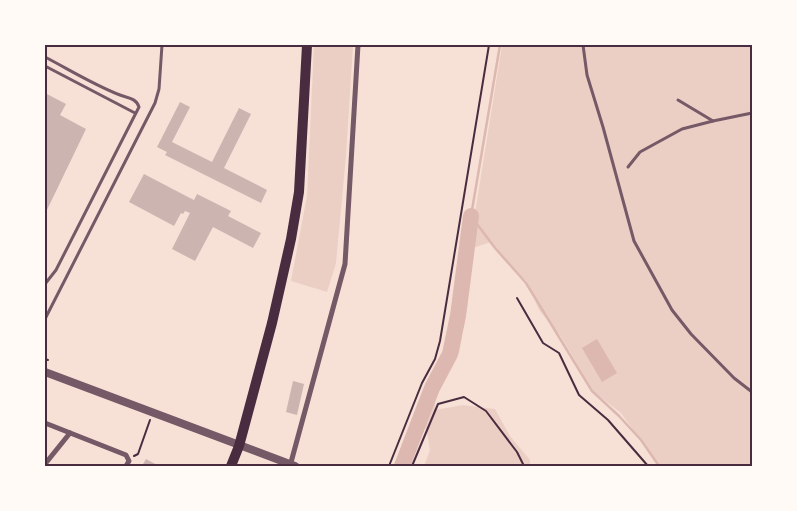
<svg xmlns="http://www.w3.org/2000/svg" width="797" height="511" font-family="Lato,sans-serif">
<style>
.green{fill:#ebcfc5}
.water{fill:#dcb8b0}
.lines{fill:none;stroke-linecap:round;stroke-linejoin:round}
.stream{stroke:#dcb8b0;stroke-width:2.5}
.river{stroke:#dcb8b0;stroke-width:16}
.building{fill:#ccb4b1}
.path{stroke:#4a2c40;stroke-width:2}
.service{stroke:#755966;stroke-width:3}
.minor{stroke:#755966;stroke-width:5}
.tertiary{stroke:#755966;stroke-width:8}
.trunk{stroke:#4a2c40;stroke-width:10}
.neatline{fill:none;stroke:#4a2c40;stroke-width:2}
</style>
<rect width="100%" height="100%" fill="#f7e1d7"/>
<g class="green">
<polygon points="314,45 353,45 346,156 336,263 327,292 291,281 307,196"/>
<polygon points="502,45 752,45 752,466 659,466 621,413 594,392 560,335 539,310 527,282 502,258 491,242 473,248 463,269 455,316 462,336 459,354 444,360 436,380 435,410 463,405 495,409 510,436 530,460 530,466 424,466 430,450 427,432 420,418 419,403 443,351 465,238 475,213"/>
</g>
<polygon class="water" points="597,339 617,373 602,382 582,348"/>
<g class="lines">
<polyline class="stream" points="500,45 471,216 495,248 526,283 592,391 619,416 641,440 659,466"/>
<polyline class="river" points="402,466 432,388 450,354 458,316 471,216"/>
</g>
<g class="building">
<polygon points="45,93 66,104 60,115 86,129 45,214"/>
<polygon points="180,102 190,107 172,142 212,162 239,108 251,114 224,168 267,190 261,203 165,155 167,152 157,147"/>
<polygon points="144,174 188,197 194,200 197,194 231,211 228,216 261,233 253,248 213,227 195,261 172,249 190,213 185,211 183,214 181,213 174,226 129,202"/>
<polygon points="293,381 304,384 297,415 286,412"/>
<polygon points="146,459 159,466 142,466"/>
</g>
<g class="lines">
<g class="path">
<polyline points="517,298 543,343 559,353 579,395 608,420 648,466"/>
<polyline points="45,359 48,360"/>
<polyline points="134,456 138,454 150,420"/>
<polyline points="389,466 422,383 435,359 440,341 489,45"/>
<polyline points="412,466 438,404 464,397 486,411 517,452 524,466"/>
</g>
<g class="service">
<polyline points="583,45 587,75 603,127 634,241 672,310 691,334 734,378 752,392"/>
<path d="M45,57C70,70 94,85 120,95C128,98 136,98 139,107L56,270L45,284"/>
<polyline points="45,66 135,113"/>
<polyline points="678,100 713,121 752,113"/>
<polyline points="628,167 640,152 682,129 713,121"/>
<polyline points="45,319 155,103 159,89 162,45"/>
</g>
<g class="minor">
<polyline points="45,423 126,455 129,461 126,466"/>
<polyline points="45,464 70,433"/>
<polyline points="290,466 345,264 358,45"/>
</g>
<polyline class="tertiary" points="45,372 295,466"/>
<polyline class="trunk" points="231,466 239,446 272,323 291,239 299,192 307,45"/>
</g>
<rect width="797" height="511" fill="none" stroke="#fffaf5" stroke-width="92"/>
<rect x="46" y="46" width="705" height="419" class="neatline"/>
</svg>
